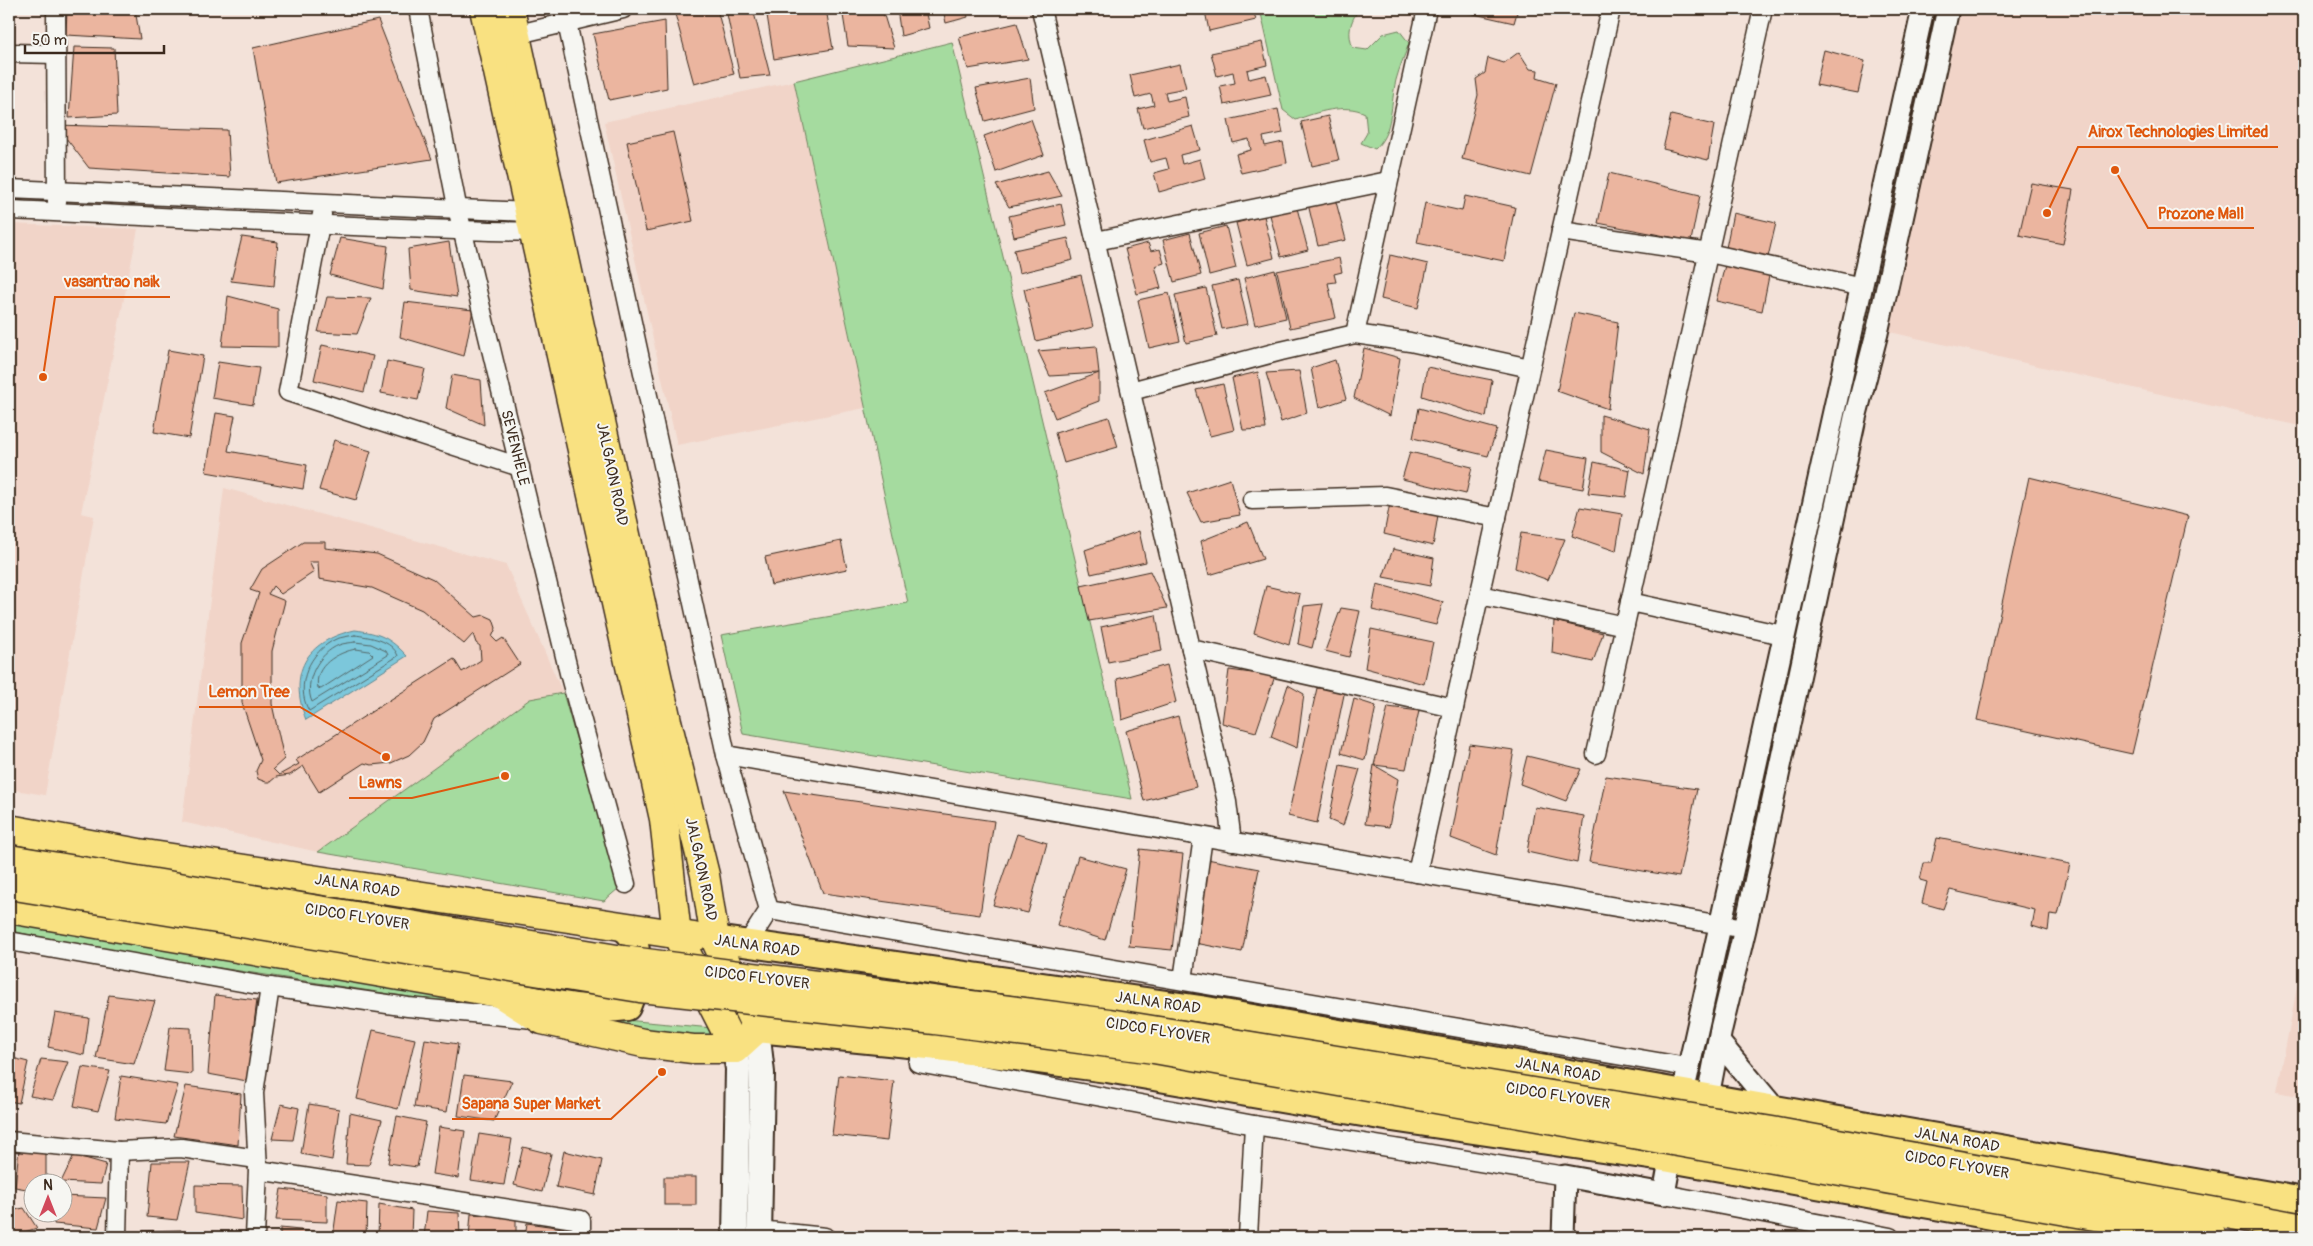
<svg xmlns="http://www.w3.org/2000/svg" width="2313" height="1246" font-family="Pangolin,sans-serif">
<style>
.built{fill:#f1d4c8}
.green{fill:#a5db9f;stroke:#70825e}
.water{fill:#7bc7db;stroke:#61888f}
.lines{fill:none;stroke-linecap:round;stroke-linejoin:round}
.shore{stroke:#55696a;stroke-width:1}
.building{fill:#ebb59f;stroke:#3b2a1e;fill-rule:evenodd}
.minor-casing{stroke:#3b2a1e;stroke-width:21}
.tertiary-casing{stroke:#3b2a1e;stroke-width:25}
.secondary-casing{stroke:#3b2a1e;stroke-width:28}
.primary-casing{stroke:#3b2a1e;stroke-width:30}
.trunk-casing{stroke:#3b2a1e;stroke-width:31}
.minor{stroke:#f6f6f2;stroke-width:18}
.tertiary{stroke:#f6f6f2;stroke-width:21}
.secondary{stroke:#f6f6f2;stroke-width:24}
.primary{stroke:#f9e181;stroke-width:26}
.trunk{stroke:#f9e181;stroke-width:28}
.trunk-bridge-casing{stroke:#3b2a1e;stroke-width:31;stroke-linecap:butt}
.trunk-bridge{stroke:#f9e181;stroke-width:28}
.labels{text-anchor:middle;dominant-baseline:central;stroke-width:4;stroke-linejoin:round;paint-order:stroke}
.street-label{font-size:15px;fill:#3b2a1e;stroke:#f6f6f2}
.leader{fill:none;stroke:#df570d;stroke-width:2}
.callout-dot{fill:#df570d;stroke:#f6f6f2;stroke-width:2}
.callout-label{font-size:16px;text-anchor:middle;font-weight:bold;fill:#df570d;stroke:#f6f6f2;stroke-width:4;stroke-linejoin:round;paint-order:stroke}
</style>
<rect width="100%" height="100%" fill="#f3e2d9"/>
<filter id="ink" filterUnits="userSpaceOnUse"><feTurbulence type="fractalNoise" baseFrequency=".02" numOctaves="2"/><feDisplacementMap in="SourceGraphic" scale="10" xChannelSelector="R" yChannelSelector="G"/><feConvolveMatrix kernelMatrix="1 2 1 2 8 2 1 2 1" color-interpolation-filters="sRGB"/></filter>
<g filter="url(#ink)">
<g class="built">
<polygon points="1961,9 2304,9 2304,427 1890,332"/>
<polygon points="794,81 865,408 677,445 604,122"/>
<polygon points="9,224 138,229 81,513 94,516 45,795 9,789"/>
<polygon points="224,488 506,565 563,693 619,888 604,901 318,852 182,822"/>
<polygon points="2304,951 2304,1097 2277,1092"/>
</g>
<g class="green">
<path d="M1260,9H1359C1350,22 1347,33 1353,48L1367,50L1383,34L1399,30L1409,43C1405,55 1399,68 1396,80C1390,104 1394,131 1375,149L1361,143L1367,133L1365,113C1345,103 1316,112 1296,120L1283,110Z"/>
<polygon points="952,42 1132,799 743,734 721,635 908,603 794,81"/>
<polygon points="563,693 619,888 604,901 318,852 530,699"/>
<polygon points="9,920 582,1016 712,1028 710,1043 155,958 9,931"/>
</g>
<path class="water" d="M355,630C380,633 390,638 407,656L306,720C288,673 305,641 355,630Z"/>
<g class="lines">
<g class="shore">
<path d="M355,635C370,637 392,640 398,656L309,711C294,685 310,651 336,639C342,637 349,636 355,635Z"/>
<path d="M355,642L371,644L386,651L388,655L312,702C303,681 319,653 339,645C344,643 350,643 355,642Z"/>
<path d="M356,649L369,651L373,655L321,689L318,688C313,666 338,652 356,649Z"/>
</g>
</g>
<g class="building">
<polygon points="67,9 135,9 140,39 66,35"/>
<polygon points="690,9 717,9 734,74 694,84 675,14"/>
<polygon points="726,9 753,9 770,75 740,78"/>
<polygon points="766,9 826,9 833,49 774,59"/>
<polygon points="842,9 882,9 894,48 848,46"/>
<polygon points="897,9 925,9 929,28 901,36"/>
<polygon points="943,9 966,9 968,17 946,23"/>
<polygon points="1216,9 1253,9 1256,20 1209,31 1205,11"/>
<polygon points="1462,9 1518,9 1514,23 1461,11"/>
<polygon points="378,20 432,159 276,183 253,48"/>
<polygon points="665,21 667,88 609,100 593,34"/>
<polygon points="1017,23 1028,59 968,69 959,37"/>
<polygon points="1262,42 1267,65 1247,70 1249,79 1266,75 1271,95 1224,105 1220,86 1235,83 1233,72 1217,76 1211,53"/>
<polygon points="74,47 114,48 117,115 69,118"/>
<polygon points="1824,50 1865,61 1858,93 1816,85"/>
<polygon points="1519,52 1530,69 1538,70 1537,77 1556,83 1531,176 1462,159 1478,95 1476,79 1485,73 1488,58 1504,63"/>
<polygon points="1180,64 1186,88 1165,92 1167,101 1185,97 1189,117 1143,128 1138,109 1154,105 1151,94 1135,98 1130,75"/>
<polygon points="1030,78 1034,108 985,121 976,88"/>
<polygon points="1278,109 1283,133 1263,137 1265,146 1283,142 1287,163 1241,173 1236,154 1251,150 1249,139 1233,143 1228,120"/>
<polygon points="1671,115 1714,125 1708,160 1663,149"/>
<polygon points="1328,116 1339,160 1312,166 1301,122"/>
<polygon points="1031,119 1044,155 996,172 984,136"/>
<polygon points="56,125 227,130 230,177 89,168"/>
<polygon points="1193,126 1200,150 1180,155 1182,164 1200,159 1205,179 1159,192 1154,173 1169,169 1166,158 1150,162 1144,140"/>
<polygon points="673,132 693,221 646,231 627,142"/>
<polygon points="1048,171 1062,196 1009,207 996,185"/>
<polygon points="1609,173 1700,195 1691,241 1598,223"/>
<polygon points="2031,183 2073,190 2063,244 2019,235"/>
<polygon points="1465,196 1515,207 1504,261 1417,243 1425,203 1462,211"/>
<polygon points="1335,198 1346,240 1318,246 1308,204"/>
<polygon points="1061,204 1066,225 1014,237 1009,216"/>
<polygon points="1297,208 1308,250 1281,257 1270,215"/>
<polygon points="1733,213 1776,223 1768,257 1726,248"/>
<polygon points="1264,216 1274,258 1247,265 1236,223"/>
<polygon points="1226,226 1236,268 1209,275 1199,233"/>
<polygon points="1190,233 1201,275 1174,282 1163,240"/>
<polygon points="242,237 278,242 274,286 231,281"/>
<polygon points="340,238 388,246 383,289 330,275"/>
<polygon points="1068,238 1073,260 1019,273 1014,250"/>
<polygon points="449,242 457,297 411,290 408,249"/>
<polygon points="1148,243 1151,251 1160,249 1164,263 1155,266 1161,288 1137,294 1125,249"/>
<polygon points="1390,255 1428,264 1418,308 1381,299"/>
<polygon points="1339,258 1342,272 1334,274 1336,282 1328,283 1336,318 1290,328 1277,271"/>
<polygon points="1726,261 1770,271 1762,311 1716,301"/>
<polygon points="1275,270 1286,318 1255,325 1244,278"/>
<polygon points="1081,275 1093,327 1036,341 1024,289"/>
<polygon points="1238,280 1248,324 1222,329 1212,286"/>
<polygon points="1206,288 1217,336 1186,343 1175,295"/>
<polygon points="1169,293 1180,341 1149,348 1138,300"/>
<polygon points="228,296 278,309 278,347 222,346"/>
<polygon points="327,297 371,298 357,334 318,332"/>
<polygon points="405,302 473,310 464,356 400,337"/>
<polygon points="1574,313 1618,322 1608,409 1557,391"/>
<polygon points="322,345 373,356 364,392 314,380"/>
<polygon points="1096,346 1099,373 1050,376 1038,351"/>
<polygon points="1364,348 1400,358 1390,416 1354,398"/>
<polygon points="168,350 203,356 189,438 154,432"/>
<polygon points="1335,360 1346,399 1319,408 1311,368"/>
<polygon points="387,361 425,369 418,400 381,393"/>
<polygon points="218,362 259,368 253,405 212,398"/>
<polygon points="1427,367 1492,380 1486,417 1422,396"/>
<polygon points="1299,371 1307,413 1281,422 1266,373"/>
<polygon points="1258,372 1266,429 1243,430 1232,378"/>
<polygon points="1099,373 1099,401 1055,418 1045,393"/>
<polygon points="452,375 481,380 484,425 446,408"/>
<polygon points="1223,384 1234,430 1210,436 1196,390"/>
<polygon points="1419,408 1497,429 1488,456 1413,438"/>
<polygon points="216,413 235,416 228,451 307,465 303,489 206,472"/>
<polygon points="1601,415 1650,429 1644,474 1601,452"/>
<polygon points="1109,417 1118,447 1064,463 1055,433"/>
<polygon points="334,440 371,451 356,500 319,490"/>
<polygon points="1546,450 1588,458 1583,489 1538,481"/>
<polygon points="1410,452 1472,467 1466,494 1402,479"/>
<polygon points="1594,462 1630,470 1626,497 1588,493"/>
<polygon points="2029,477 2188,516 2132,754 1977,720"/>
<polygon points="1230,479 1240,515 1201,522 1187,493"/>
<polygon points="1390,503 1438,515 1433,546 1384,534"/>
<polygon points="1580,507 1622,514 1616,551 1572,536"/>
<polygon points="1248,522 1263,559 1209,575 1201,541"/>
<polygon points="1139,531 1146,562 1091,574 1085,550"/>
<polygon points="1521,533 1565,539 1548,580 1515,568"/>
<polygon points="841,541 847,569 771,585 765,557"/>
<path d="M303,542H325V548L377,554L433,579L476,617L484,615L493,619L496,628L492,637L497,642L503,638L520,664L434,719L423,742L409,755L391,763L371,765L364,763L319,792L303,766L290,775L276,777L270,782H266L258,779L256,771L261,760L242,703V643L259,593L250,590L262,569ZM309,562H318L319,579L372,588L422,610L464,644L473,634L476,643L480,646L481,660L462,672L454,659L296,760L299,764L279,775L273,769L284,759L272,704V651L285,601L268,594L273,586L281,594L314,572Z"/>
<polygon points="1393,549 1434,558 1430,586 1383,577"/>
<polygon points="1150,571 1167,608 1089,621 1081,586"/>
<polygon points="1377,584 1443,602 1436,625 1372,610"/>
<polygon points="1266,586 1300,594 1289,645 1254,633"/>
<polygon points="1323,604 1312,648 1298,644 1304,606"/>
<polygon points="1341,608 1360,611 1349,657 1325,651"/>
<polygon points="1156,615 1162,651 1108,662 1101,627"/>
<polygon points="1554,621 1603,633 1593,662 1552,653"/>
<polygon points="1371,629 1433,642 1424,684 1365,668"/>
<polygon points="1167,665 1176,702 1122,720 1117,679"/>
<polygon points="1229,670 1275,676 1256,732 1222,723"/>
<polygon points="1288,685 1304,694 1297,748 1271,737"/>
<polygon points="1317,688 1345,690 1317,823 1288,816"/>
<polygon points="1354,699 1376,706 1365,760 1341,753"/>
<polygon points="1388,707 1419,711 1406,769 1374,765"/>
<polygon points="1178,716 1196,787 1144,801 1126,731"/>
<polygon points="1469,744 1514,750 1496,855 1451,838"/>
<polygon points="1527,756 1581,769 1566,801 1520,784"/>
<polygon points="1340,765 1360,769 1343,826 1329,820"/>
<polygon points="1374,765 1398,779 1389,827 1365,824"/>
<polygon points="1606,776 1697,789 1679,877 1589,862"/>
<polygon points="784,791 994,821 980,915 823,893"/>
<polygon points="1535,807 1584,816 1577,863 1527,852"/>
<polygon points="1017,834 1047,843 1028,913 993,905"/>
<polygon points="1937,838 2070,864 2058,915 2050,914 2048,931 2032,926 2035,910 1950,890 1943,909 1922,903 1927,882 1920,880 1924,863 1931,863"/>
<polygon points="1140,849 1183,854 1172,950 1129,946"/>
<polygon points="1078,856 1126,869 1105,940 1057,925"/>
<polygon points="1207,859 1259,869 1242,952 1190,942"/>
<polygon points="109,995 155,1001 134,1064 96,1058"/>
<polygon points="215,995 257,1000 247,1081 208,1074"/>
<polygon points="55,1013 89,1018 84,1055 48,1047"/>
<polygon points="170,1027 191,1028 192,1074 164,1071"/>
<polygon points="373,1030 415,1039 398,1109 357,1099"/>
<polygon points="425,1039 458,1044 447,1112 414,1107"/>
<polygon points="9,1057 28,1062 19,1103 9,1101"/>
<polygon points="41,1059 68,1062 53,1100 30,1096"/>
<polygon points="82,1067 110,1071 98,1111 74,1106"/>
<polygon points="464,1075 512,1081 494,1121 458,1116"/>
<polygon points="839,1075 894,1081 887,1141 832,1135"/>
<polygon points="121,1076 178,1085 166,1124 115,1118"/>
<polygon points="186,1086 241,1094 238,1145 174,1136"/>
<polygon points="281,1104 299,1108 293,1140 272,1139"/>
<polygon points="309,1104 339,1109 332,1160 301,1154"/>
<polygon points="350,1113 382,1120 369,1165 346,1164"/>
<polygon points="397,1116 426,1122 417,1167 388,1163"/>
<polygon points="439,1127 465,1131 458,1178 432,1174"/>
<polygon points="479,1134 512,1139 504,1185 471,1180"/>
<polygon points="46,1144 46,1184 32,1184 32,1190 15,1187 19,1149"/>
<polygon points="523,1147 551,1154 542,1192 514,1185"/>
<polygon points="564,1151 602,1160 595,1195 556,1187"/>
<polygon points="74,1155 106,1164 101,1184 61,1182"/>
<polygon points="152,1162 190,1162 177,1220 147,1217"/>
<rect x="664" y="1177" width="32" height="28"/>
<polygon points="195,1185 242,1186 243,1220 195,1213"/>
<polygon points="281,1189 327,1194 327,1222 276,1220"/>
<polygon points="62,1196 106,1198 98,1228 54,1224 54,1214 62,1214"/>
<polygon points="338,1200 367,1203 366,1237 333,1237"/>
<polygon points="379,1204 412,1210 411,1237 378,1237"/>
<polygon points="24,1208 37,1228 9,1237 9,1211"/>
<polygon points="427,1211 459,1213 460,1237 424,1237"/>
<polygon points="471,1214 516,1216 516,1237 469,1237"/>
<polygon points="527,1223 563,1228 565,1237 525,1237"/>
<polygon points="280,1228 319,1232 319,1237 280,1237"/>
<polygon points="181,1230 182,1237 142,1237 143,1231"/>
<polygon points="201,1232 239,1235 239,1237 201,1237"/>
<polygon points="57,1235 89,1237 57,1237"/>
</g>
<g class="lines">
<defs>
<g id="minor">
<polyline points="56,9 57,202"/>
<polyline points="418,9 459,216 569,673 626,884"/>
<polyline points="564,9 726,755 769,910"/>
<polyline points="1041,9 1227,802 1232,842"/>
<polyline points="506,37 623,9"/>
<polyline points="9,53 56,54"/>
<polyline points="9,189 528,212"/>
<path d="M9,210C183,217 358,229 532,232"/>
<polyline points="322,214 288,392 520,467"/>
<polyline points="1561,231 1709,253 1862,287"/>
<polyline points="1096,241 1388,181"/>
<polyline points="1355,334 1427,9"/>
<polyline points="1131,391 1281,351 1355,334 1410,342 1530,368"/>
<polyline points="1252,500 1385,496 1497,518"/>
<polyline points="1480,595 1625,626"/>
<polyline points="1630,602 1783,635"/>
<polyline points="1191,649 1454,708"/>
<polyline points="1596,754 1763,9"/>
<polyline points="726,755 1745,929"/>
<polyline points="1417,873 1611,9"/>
<polyline points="9,941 270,987 408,1007 534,1019"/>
<polyline points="747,944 769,910 1687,1067"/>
<polyline points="1183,980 1203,837"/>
<polyline points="918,1063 1254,1125 1565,1176"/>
<polyline points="9,1141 119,1151 181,1148 257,1159"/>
<polyline points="258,1169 254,1093 270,987"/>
<polyline points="1664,1194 1890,1237"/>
<polyline points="759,1230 825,1237"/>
<polyline points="117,1237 119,1151"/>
<polyline points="255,1237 258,1170 581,1220 581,1237"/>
<polyline points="1248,1237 1254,1125"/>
</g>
<g id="tertiary">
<polyline points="1719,1042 1774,1108"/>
<polyline points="1680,1107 1923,9"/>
<polyline points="1705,1112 1721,1029 1745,929 1855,418 1877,333 1948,9"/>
<polyline points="1563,1237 1565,1176 1664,1194 1673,1144"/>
</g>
<g id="secondary">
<polyline points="757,1029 762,1073 759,1237"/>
<polyline points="735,1049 738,1069 735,1237"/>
</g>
<g id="primary">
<polyline points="715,939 1201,1009 2304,1201"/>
<path d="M500,993C542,1001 584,1013 627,1007C634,991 642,950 631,935C629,932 625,929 623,927"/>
<polyline points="757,1029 939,1047 1107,1069 1392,1118 1670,1159 2110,1237"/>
</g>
<g id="trunk">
<polyline points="484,9 664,819 677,935 735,1049"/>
<polyline points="9,829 139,853 694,937"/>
<polyline points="9,909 499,993 542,1020 643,1043 693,1049 735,1049 757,1029 715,939 705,875 667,721 510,9"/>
</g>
</defs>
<use href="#minor" class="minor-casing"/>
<use href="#tertiary" class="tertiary-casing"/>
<use href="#secondary" class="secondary-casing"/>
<use href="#primary" class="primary-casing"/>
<use href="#trunk" class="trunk-casing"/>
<use href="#minor" class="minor"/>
<use href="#tertiary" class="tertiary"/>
<use href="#secondary" class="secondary"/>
<use href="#primary" class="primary"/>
<use href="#trunk" class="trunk"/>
<defs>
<g id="trunk-bridge">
<polyline points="9,859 623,960 1109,1023 1772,1131 2304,1228"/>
<polyline points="9,885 640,988 935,1020 1154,1049 2213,1237"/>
</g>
</defs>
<use href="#trunk-bridge" class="trunk-bridge-casing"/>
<use href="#trunk-bridge" class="trunk-bridge"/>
</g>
</g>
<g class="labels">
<g class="street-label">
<text transform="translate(515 448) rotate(76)">SEVENHELE</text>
<text transform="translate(612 474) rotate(78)">JALGAON ROAD</text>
<text transform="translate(701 869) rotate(78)">JALGAON ROAD</text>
<text transform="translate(357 886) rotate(9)">JALNA ROAD</text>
<text transform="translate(357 917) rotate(9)">CIDCO FLYOVER</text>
<text transform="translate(757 946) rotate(8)">JALNA ROAD</text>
<text transform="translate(757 978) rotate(7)">CIDCO FLYOVER</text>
<text transform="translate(1158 1003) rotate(8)">JALNA ROAD</text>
<text transform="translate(1158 1031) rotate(9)">CIDCO FLYOVER</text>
<text transform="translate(1558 1070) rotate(10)">JALNA ROAD</text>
<text transform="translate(1558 1096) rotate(9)">CIDCO FLYOVER</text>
<text transform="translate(1957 1140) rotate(10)">JALNA ROAD</text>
<text transform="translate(1957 1165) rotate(10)">CIDCO FLYOVER</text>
</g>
</g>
<path class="leader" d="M2047 213L2078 147H2278M2115 170L2148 228H2254M43 377L55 297H170M386 757L300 707H199M505 776L412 798H349M662 1072L611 1119H452"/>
<g class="callout-dot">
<circle cx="2047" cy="213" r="5"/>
<circle cx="2115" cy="170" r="5"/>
<circle cx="43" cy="377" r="5"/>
<circle cx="386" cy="757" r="5"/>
<circle cx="505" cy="776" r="5"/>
<circle cx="662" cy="1072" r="5"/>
</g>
<g class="callout-label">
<text x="2178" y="137">Airox Technologies Limited</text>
<text x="2201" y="219">Prozone Mall</text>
<text x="112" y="287">vasantrao naik</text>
<text x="249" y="697">Lemon Tree</text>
<text x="380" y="788">Lawns</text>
<text x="531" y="1109">Sapana Super Market</text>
</g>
<rect width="2313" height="1246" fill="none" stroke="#f6f6f2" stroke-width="30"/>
<rect x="15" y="15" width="2283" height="1216" fill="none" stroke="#3b2a1e" stroke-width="2" filter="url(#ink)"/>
<g transform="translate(48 1198)"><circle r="24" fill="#f6f6f2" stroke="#aba49d"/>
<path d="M0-4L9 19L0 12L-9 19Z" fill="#d1495b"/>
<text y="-8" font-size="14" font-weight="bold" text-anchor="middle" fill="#3b2a1e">N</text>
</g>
<path d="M25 45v8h139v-8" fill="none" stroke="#3b2a1e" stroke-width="2.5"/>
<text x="32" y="45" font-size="15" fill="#3b2a1e" stroke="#f6f6f2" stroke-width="4" paint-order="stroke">50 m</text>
</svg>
